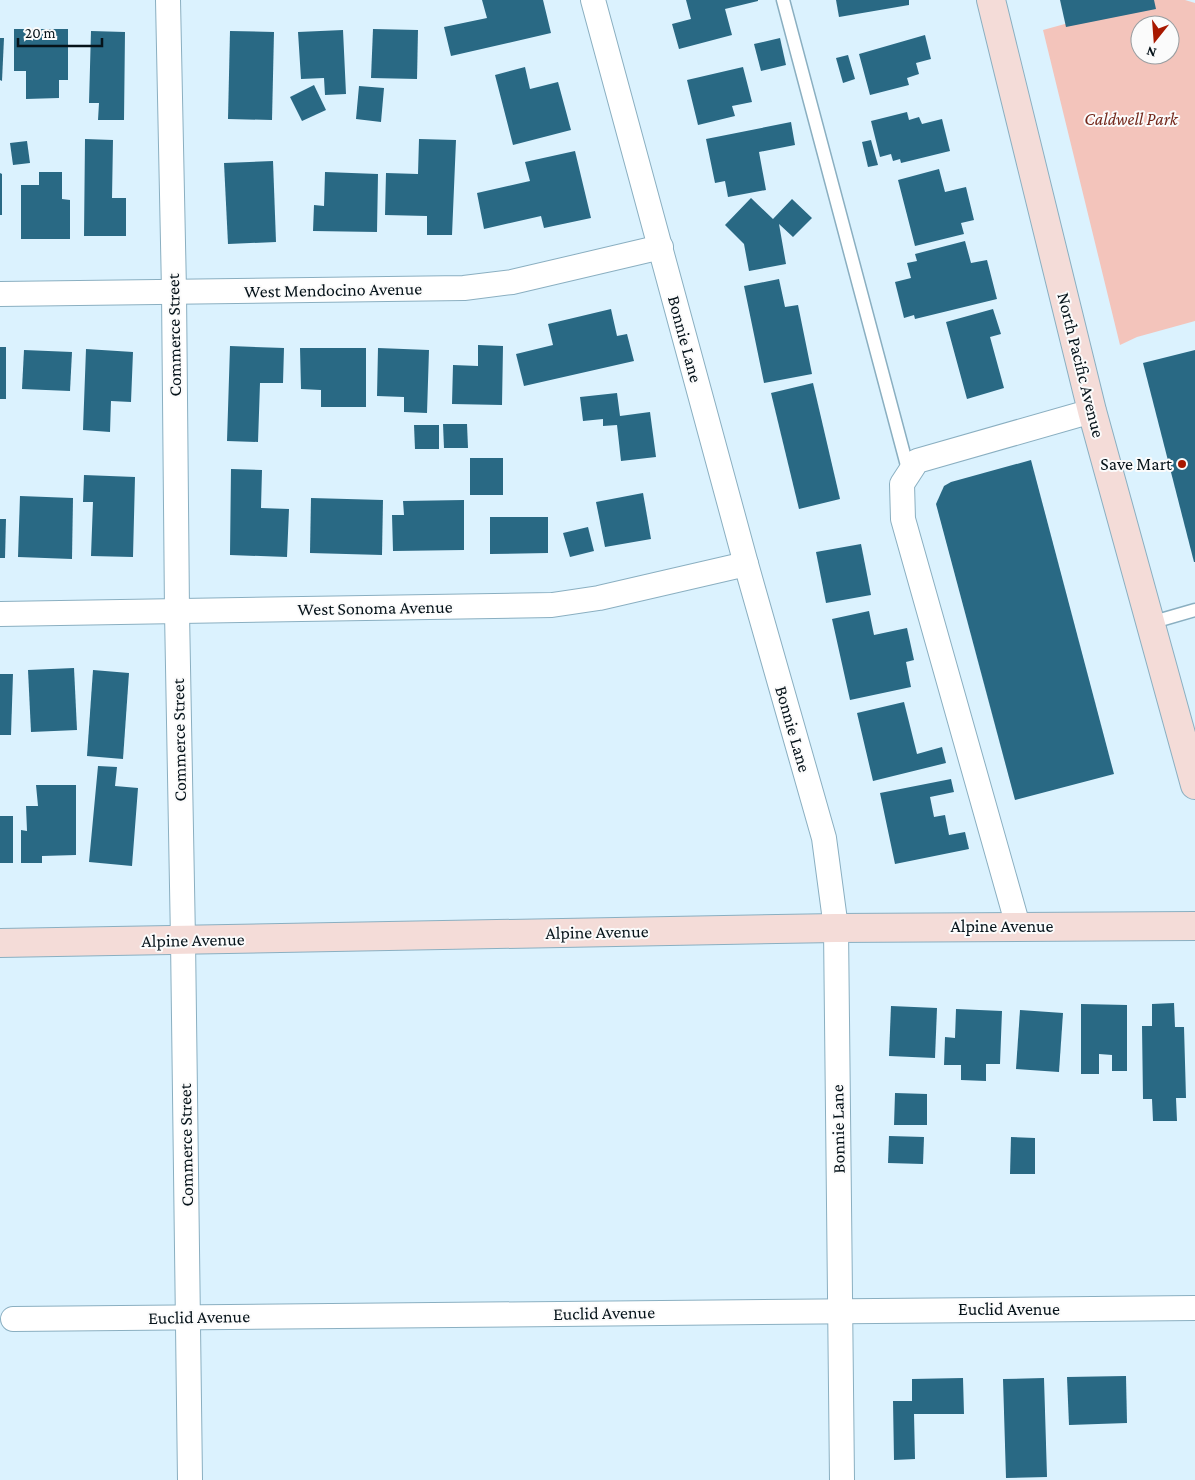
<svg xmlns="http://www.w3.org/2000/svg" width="1195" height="1480" font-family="'Crimson Pro',serif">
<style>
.green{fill:#f3c4bb;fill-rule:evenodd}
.building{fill:#296984}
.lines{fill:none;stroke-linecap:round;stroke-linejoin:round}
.lane-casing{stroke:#8aafc1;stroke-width:15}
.street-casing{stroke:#8aafc1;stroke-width:26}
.secondary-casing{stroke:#8aafc1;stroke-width:30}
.lane{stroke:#fff;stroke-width:12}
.street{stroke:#fff;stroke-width:24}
.secondary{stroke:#f4dcd8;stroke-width:28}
.poi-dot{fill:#a81800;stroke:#fbfbfb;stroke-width:2}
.labels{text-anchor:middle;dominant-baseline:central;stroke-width:4;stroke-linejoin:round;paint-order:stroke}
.park-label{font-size:18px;font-style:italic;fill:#74291c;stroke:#fbfbfb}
.street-label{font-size:18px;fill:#06131a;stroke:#fbfbfb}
.poi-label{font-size:18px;fill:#06131a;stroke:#fbfbfb;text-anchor:end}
</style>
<rect width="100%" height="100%" fill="#dbf2fe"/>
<path class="green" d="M1152,0H1185L1195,3V321L1137,337L1120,345L1043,30ZM1140,25H1170V55H1140Z"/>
<g class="building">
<polygon points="482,0 543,0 551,33 451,56 444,27 487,18"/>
<polygon points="686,0 758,0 758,1 725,9 732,35 679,49 672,24 691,19"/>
<polygon points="836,0 909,0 909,5 839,17"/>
<polygon points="1060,0 1154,0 1156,9 1066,27"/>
<polygon points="14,29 68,29 68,80 59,80 59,98 26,99 26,71 14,71"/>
<polygon points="373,29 418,30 417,79 371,78"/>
<polygon points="343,30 346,94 325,95 324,78 301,79 298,32"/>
<polygon points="91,31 125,32 124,120 98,120 99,103 89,103"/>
<polygon points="230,31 274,32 272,120 228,119"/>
<polygon points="925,35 931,59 916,63 919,74 907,78 909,85 870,95 859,54"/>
<polygon points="0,38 4,38 2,81 0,80"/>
<polygon points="780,38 786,65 761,71 754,44"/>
<polygon points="848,55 855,79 843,83 836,58"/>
<polygon points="525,67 530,89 558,82 571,130 513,145 495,75"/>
<polygon points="743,67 752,102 732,106 735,116 698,125 687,80"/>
<polygon points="314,85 326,110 302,121 290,97"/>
<polygon points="359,86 384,88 381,122 356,119"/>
<polygon points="907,112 909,120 919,117 922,124 942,119 950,151 901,163 900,159 893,161 891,154 880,157 871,121"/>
<polygon points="791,122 795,145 759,152 766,190 728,197 725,181 715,183 706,139"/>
<polygon points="85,139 113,140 112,198 126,198 126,236 84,236"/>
<polygon points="419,139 456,140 452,235 427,235 427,216 385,215 386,173 418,174"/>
<polygon points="871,140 878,165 868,167 862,142"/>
<polygon points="27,141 30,163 13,165 10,143"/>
<polygon points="575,151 591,218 544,228 541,216 484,229 477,193 530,181 525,162"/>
<polygon points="273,161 276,242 228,244 224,163"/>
<polygon points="939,169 945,192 966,187 974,220 961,223 964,234 915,246 898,180"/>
<polygon points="39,172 62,172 62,199 70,200 70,239 21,239 21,185 39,185"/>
<polygon points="325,172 378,174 377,232 313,231 314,205 324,206"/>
<polygon points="0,173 2,174 2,215 0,215"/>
<polygon points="751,198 773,219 792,199 812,218 793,237 779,224 786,264 749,271 744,244 725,225"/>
<polygon points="965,241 971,263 987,260 997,299 915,319 914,315 904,318 895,282 911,278 907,263 917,261 915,254"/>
<polygon points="779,279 785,307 798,305 812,374 764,383 744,286"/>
<polygon points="611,309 617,336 627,334 634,361 524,386 516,354 553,345 548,324"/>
<polygon points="993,309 1001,334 990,337 1004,388 967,399 946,322"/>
<polygon points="478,345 503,346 502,405 452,404 453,365 478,366"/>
<polygon points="230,346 284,348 283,383 260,383 258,442 227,441"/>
<rect x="0" y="347" width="6" height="52"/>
<polygon points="300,348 366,348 366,407 321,407 321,390 301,389"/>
<polygon points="378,348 429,350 427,413 404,412 404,397 377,396"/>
<polygon points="86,349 133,352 131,402 111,401 110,432 83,430"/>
<polygon points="24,350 72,352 70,391 22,389"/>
<polygon points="1195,350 1195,562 1194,562 1143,363"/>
<polygon points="813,383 840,499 799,509 771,393"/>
<polygon points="617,393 620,416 650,412 656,457 621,461 617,425 603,426 603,419 583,421 580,397"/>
<polygon points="443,424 467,424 468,448 444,448"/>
<polygon points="414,425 439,425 439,449 415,449"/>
<rect x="470" y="458" width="33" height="37"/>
<polygon points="1031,460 1114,774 1015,800 936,504 944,486 951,482"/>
<polygon points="231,469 262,470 261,508 289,509 287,557 230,555"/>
<polygon points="84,475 135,477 133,557 91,556 93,502 83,502"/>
<polygon points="643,493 651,539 605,547 596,502"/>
<polygon points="20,496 73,498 72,559 18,557"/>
<polygon points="311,498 383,500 382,555 310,553"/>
<polygon points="464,500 464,550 393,551 392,515 404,515 403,501"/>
<polygon points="490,517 548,517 548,553 490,554"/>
<polygon points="0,519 6,519 5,558 0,558"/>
<polygon points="588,527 594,551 570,557 563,533"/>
<polygon points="861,544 871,595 826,603 816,552"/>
<polygon points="869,611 874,635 907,628 914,660 906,662 911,687 850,700 832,619"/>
<polygon points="74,668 77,730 31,732 28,670"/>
<polygon points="93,670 129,673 123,759 87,756"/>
<polygon points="0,674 13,674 11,735 0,735"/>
<polygon points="904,702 917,754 942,747 946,763 873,781 857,713"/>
<polygon points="98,766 117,767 115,786 138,788 132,866 89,862"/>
<polygon points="951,779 954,792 930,797 934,817 945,815 949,835 965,832 969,849 895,864 880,793"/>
<polygon points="36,785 76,785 76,855 42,856 42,863 21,863 21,830 27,831 26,806 38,806"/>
<rect x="0" y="816" width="13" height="47"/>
<polygon points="1174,1003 1175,1027 1184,1027 1186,1098 1176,1098 1177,1121 1153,1121 1152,1099 1143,1099 1142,1026 1152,1026 1152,1004"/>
<polygon points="1081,1004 1127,1005 1127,1071 1112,1071 1112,1055 1099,1054 1099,1074 1081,1074"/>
<polygon points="891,1006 937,1008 935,1058 889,1056"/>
<polygon points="956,1009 1002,1011 1000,1064 986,1064 986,1081 961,1080 961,1065 944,1065 945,1037 955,1038"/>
<polygon points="1020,1010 1063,1013 1059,1072 1016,1069"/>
<polygon points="895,1093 927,1094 927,1125 894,1125"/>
<polygon points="889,1136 924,1137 923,1164 888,1163"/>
<polygon points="1011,1137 1035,1138 1035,1174 1010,1174"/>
<polygon points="1126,1376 1127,1423 1069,1425 1067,1377"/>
<polygon points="963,1378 964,1414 914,1414 915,1459 894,1460 893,1401 912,1401 912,1379"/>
<polygon points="1044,1378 1047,1477 1006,1478 1003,1379"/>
</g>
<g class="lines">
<defs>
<g id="lane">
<polyline points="783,0 909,473"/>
<polyline points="1150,623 1195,610"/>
</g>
<g id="street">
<polyline points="168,0 174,291 177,612 183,940 190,1480"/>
<polyline points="593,0 746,564 824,838 836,928 842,1480"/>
<polyline points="0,294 464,288 512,282 661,247"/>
<polyline points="0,614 552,605 599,598 746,564"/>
<polyline points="1018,926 903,519 902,484 917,461 1092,411"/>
<polyline points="13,1319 1195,1308"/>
</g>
<g id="secondary">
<polyline points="991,0 1092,411 1195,785"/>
<polyline points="0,943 836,928 1195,926"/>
</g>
</defs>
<use href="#lane" class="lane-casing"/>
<use href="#street" class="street-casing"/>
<use href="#secondary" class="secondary-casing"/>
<use href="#lane" class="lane"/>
<use href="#street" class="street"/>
<use href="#secondary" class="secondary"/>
</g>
<circle class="poi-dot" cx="1182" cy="464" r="5"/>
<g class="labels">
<g class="park-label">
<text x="1131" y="119">Caldwell Park</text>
</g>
<g class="street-label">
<text transform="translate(333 290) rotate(-1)">West Mendocino Avenue</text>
<text transform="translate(174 335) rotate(-91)">Commerce Street</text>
<text transform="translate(685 339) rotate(75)">Bonnie Lane</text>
<text transform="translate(1081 365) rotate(76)">North Pacific Avenue</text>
<text transform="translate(375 608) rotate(-1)">West Sonoma Avenue</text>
<text transform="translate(793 729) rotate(74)">Bonnie Lane</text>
<text transform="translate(179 740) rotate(-91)">Commerce Street</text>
<text x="1002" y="926">Alpine Avenue</text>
<text transform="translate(597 932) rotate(-1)">Alpine Avenue</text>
<text transform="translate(193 940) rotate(-1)">Alpine Avenue</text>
<text transform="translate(838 1129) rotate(-91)">Bonnie Lane</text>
<text transform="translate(186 1145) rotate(-91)">Commerce Street</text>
<text x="1009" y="1309">Euclid Avenue</text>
<text transform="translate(604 1313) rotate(-1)">Euclid Avenue</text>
<text transform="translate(199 1317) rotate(-1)">Euclid Avenue</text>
</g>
<g class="poi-label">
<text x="1172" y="464">Save Mart</text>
</g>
</g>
<g transform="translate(1155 40) rotate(197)"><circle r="24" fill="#fbfbfb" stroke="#999ea1"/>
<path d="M0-4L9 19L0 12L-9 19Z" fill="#a81800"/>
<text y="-8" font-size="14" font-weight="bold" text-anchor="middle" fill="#06131a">N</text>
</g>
<path d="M18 38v8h84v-8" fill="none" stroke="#06131a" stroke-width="2.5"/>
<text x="25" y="38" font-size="15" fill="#06131a" stroke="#fbfbfb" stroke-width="4" paint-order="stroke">20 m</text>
</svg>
